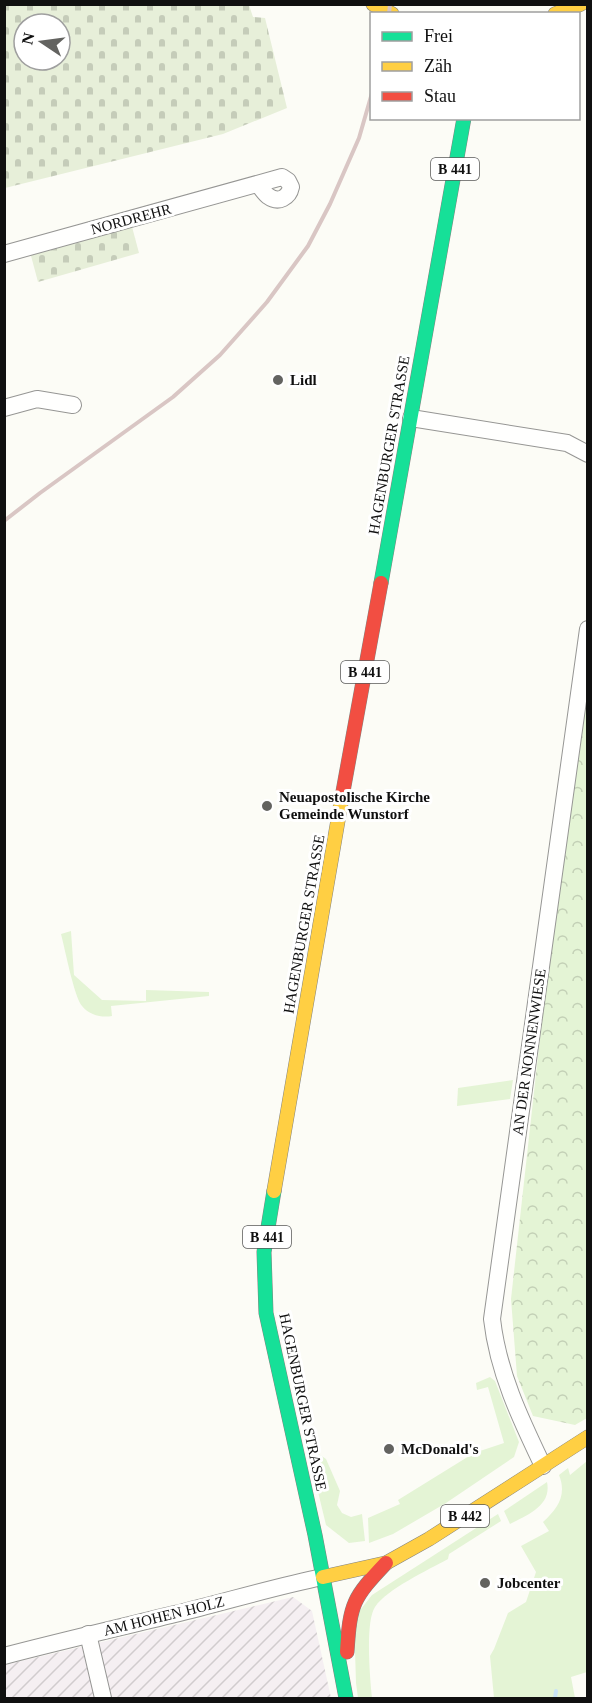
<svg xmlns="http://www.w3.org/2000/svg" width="592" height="1703" font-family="Georgia,serif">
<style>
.industrial{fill:url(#industrial-furrows)}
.grass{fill:#e4f4d5}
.cemetery{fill:url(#cemetery-stones);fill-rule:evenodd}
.park{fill:url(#park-crowns)}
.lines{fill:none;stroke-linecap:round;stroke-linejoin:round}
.stream{stroke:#cae4f8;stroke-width:4}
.street-casing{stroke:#969694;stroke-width:18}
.fast-casing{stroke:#848481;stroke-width:15}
.slow-casing{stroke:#848481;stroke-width:15}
.jam-casing{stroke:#848481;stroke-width:15}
.street{stroke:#fffffe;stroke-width:16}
.fast{stroke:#16e098;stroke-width:14}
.slow{stroke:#ffcf43;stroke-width:14}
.jam{stroke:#f24e42;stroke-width:14}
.rail{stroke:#d9c6c4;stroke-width:4}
.poi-dot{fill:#636360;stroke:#fff;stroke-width:2}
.labels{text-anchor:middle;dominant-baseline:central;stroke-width:6;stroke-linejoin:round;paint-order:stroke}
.shield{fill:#fff;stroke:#585858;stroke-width:1.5}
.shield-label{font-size:14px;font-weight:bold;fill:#101010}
.street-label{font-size:15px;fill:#101010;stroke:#fff}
.poi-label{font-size:15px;font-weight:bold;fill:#101010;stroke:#fff;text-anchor:start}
</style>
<defs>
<pattern id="industrial-furrows" width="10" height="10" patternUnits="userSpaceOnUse" patternTransform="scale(1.5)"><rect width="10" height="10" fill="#f5eff2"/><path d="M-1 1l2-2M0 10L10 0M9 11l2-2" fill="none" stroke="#d1ccce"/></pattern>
<pattern id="cemetery-stones" width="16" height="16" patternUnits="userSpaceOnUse" patternTransform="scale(1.5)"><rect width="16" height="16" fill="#e7efd9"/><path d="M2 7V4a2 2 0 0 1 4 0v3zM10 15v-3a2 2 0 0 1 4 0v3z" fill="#c5ccb9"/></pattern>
<pattern id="park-crowns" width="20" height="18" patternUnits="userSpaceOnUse" patternTransform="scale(1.5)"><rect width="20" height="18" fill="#e4f4d5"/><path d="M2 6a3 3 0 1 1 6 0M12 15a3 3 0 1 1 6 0" fill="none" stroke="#c3d0b6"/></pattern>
</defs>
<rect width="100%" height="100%" fill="#fcfcf6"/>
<polygon class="industrial" points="293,1597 312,1611 331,1698 5,1698 4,1665"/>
<g class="grass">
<path d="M71,931L74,975L102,1000L146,1001V990L209,992V996L111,1006L112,1016C102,1018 89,1015 82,1006C74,996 65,949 61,934Z"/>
<polygon points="513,1080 510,1099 457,1106 458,1088"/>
<polygon points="490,1377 495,1381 519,1442 514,1457 446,1503 393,1534 369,1543 368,1518 400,1504 398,1500 474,1453 504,1443 488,1387 477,1390 476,1383"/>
<polygon points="307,1446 326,1459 340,1491 337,1505 342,1513 351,1517 362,1514 365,1541 349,1543 326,1525"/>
<path d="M587,1461V1672L571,1677L575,1698H494L490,1656L494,1649L508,1613L526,1602L536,1572L521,1546L549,1531L543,1522C558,1508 567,1495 559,1475L568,1468L570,1475Z"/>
<path d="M547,1482C552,1506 527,1515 510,1524L504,1511Z"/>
<path d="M498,1514L501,1521L449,1554L448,1559C428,1570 387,1589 375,1607C365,1622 370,1679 372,1698H358L356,1683L354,1618L372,1595Z"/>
</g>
<g class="cemetery">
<path d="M4,5H249L253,17L265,18L287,108L223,134L5,188ZM24,24H60V60H24Z"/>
<polygon points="131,223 139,253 38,282 30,252"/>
</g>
<polygon class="park" points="587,688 587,1418 575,1425 533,1416 517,1376 511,1299 541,1029"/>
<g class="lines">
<polyline class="stream" points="555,1698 556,1691"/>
<defs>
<g id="street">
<path d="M4,254L282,177L288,181L291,187C289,197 279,204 268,196C265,194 261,188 258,184"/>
<polyline points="4,408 37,399 73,405"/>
<polyline points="411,418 567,443 588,454"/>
<path d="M543,1466C520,1418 498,1372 492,1319L588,629"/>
<polyline points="88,1634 103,1698"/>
<path d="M4,1656C61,1641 118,1628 175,1614C225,1602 273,1587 323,1577"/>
</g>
<g id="fast">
<polyline points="381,583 464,118"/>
<polyline points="274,1191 264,1252 266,1313 315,1535 346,1698"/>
</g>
<g id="slow">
<polyline points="373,4 392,14"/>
<polyline points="555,14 581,4"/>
<polyline points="274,1191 342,797"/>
<polyline points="323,1577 386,1563 429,1539 588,1437"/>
</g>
<g id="jam">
<polyline points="342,797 381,583"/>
<path d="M347,1652C350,1603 353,1598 386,1563"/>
</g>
</defs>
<use href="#street" class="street-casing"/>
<use href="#fast" class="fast-casing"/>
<use href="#slow" class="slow-casing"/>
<use href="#jam" class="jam-casing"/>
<use href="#street" class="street"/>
<use href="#fast" class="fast"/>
<use href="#slow" class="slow"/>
<use href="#jam" class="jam"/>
<g class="rail">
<polyline points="389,14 390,4"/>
<polyline points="4,521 40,493 173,397 220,355 267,302 308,246 330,204 359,138 372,93"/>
</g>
</g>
<g class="poi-dot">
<circle cx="278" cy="380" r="6"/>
<circle cx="267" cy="806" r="6"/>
<circle cx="389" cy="1449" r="6"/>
<circle cx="485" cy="1583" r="6"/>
</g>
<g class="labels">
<g class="shield">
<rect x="431" y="158" width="48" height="22" rx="4.5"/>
<rect x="341" y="661" width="48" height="22" rx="4.5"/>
<rect x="243" y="1226" width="48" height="22" rx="4.5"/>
<rect x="441" y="1505" width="48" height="22" rx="4.5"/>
</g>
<g class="shield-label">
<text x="455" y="169">B 441</text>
<text x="365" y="672">B 441</text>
<text x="267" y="1237">B 441</text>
<text x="465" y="1516">B 442</text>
</g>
<g class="street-label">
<text transform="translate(131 219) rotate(-15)">NORDREHR</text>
<text transform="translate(389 445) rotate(-80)">HAGENBURGER STRASSE</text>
<text transform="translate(304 924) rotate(-80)">HAGENBURGER STRASSE</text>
<text transform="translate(529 1052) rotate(-82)">AN DER NONNENWIESE</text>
<text transform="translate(303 1402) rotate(78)">HAGENBURGER STRASSE</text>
<text transform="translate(164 1616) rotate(-14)">AM HOHEN HOLZ</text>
</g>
<g class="poi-label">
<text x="290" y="380">Lidl</text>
<text x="279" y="797">Neuapostolische Kirche<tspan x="279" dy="17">Gemeinde Wunstorf</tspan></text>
<text x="401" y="1449">McDonald's</text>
<text x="497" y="1583">Jobcenter</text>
</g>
</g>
<rect width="592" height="1703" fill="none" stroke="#101010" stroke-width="12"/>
<rect x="370" y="12" width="210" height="108" fill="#ffffff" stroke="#9f9f9f" stroke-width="1.5"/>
<rect x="382" y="32" width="30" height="9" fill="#16e098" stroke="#9f9f9f" stroke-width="1.5"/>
<text x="424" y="42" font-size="18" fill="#101010">Frei</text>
<rect x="382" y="62" width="30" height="9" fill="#ffcf43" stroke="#9f9f9f" stroke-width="1.5"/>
<text x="424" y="72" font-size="18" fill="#101010">Zäh</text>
<rect x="382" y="92" width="30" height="9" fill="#f24e42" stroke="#9f9f9f" stroke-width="1.5"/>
<text x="424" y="102" font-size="18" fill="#101010">Stau</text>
<g transform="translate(42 42) rotate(283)"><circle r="28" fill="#ffffff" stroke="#9f9f9f" stroke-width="1.5"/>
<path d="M0-4.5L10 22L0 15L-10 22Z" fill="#636360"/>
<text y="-9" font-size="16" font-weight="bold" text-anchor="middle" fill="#101010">N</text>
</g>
</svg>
